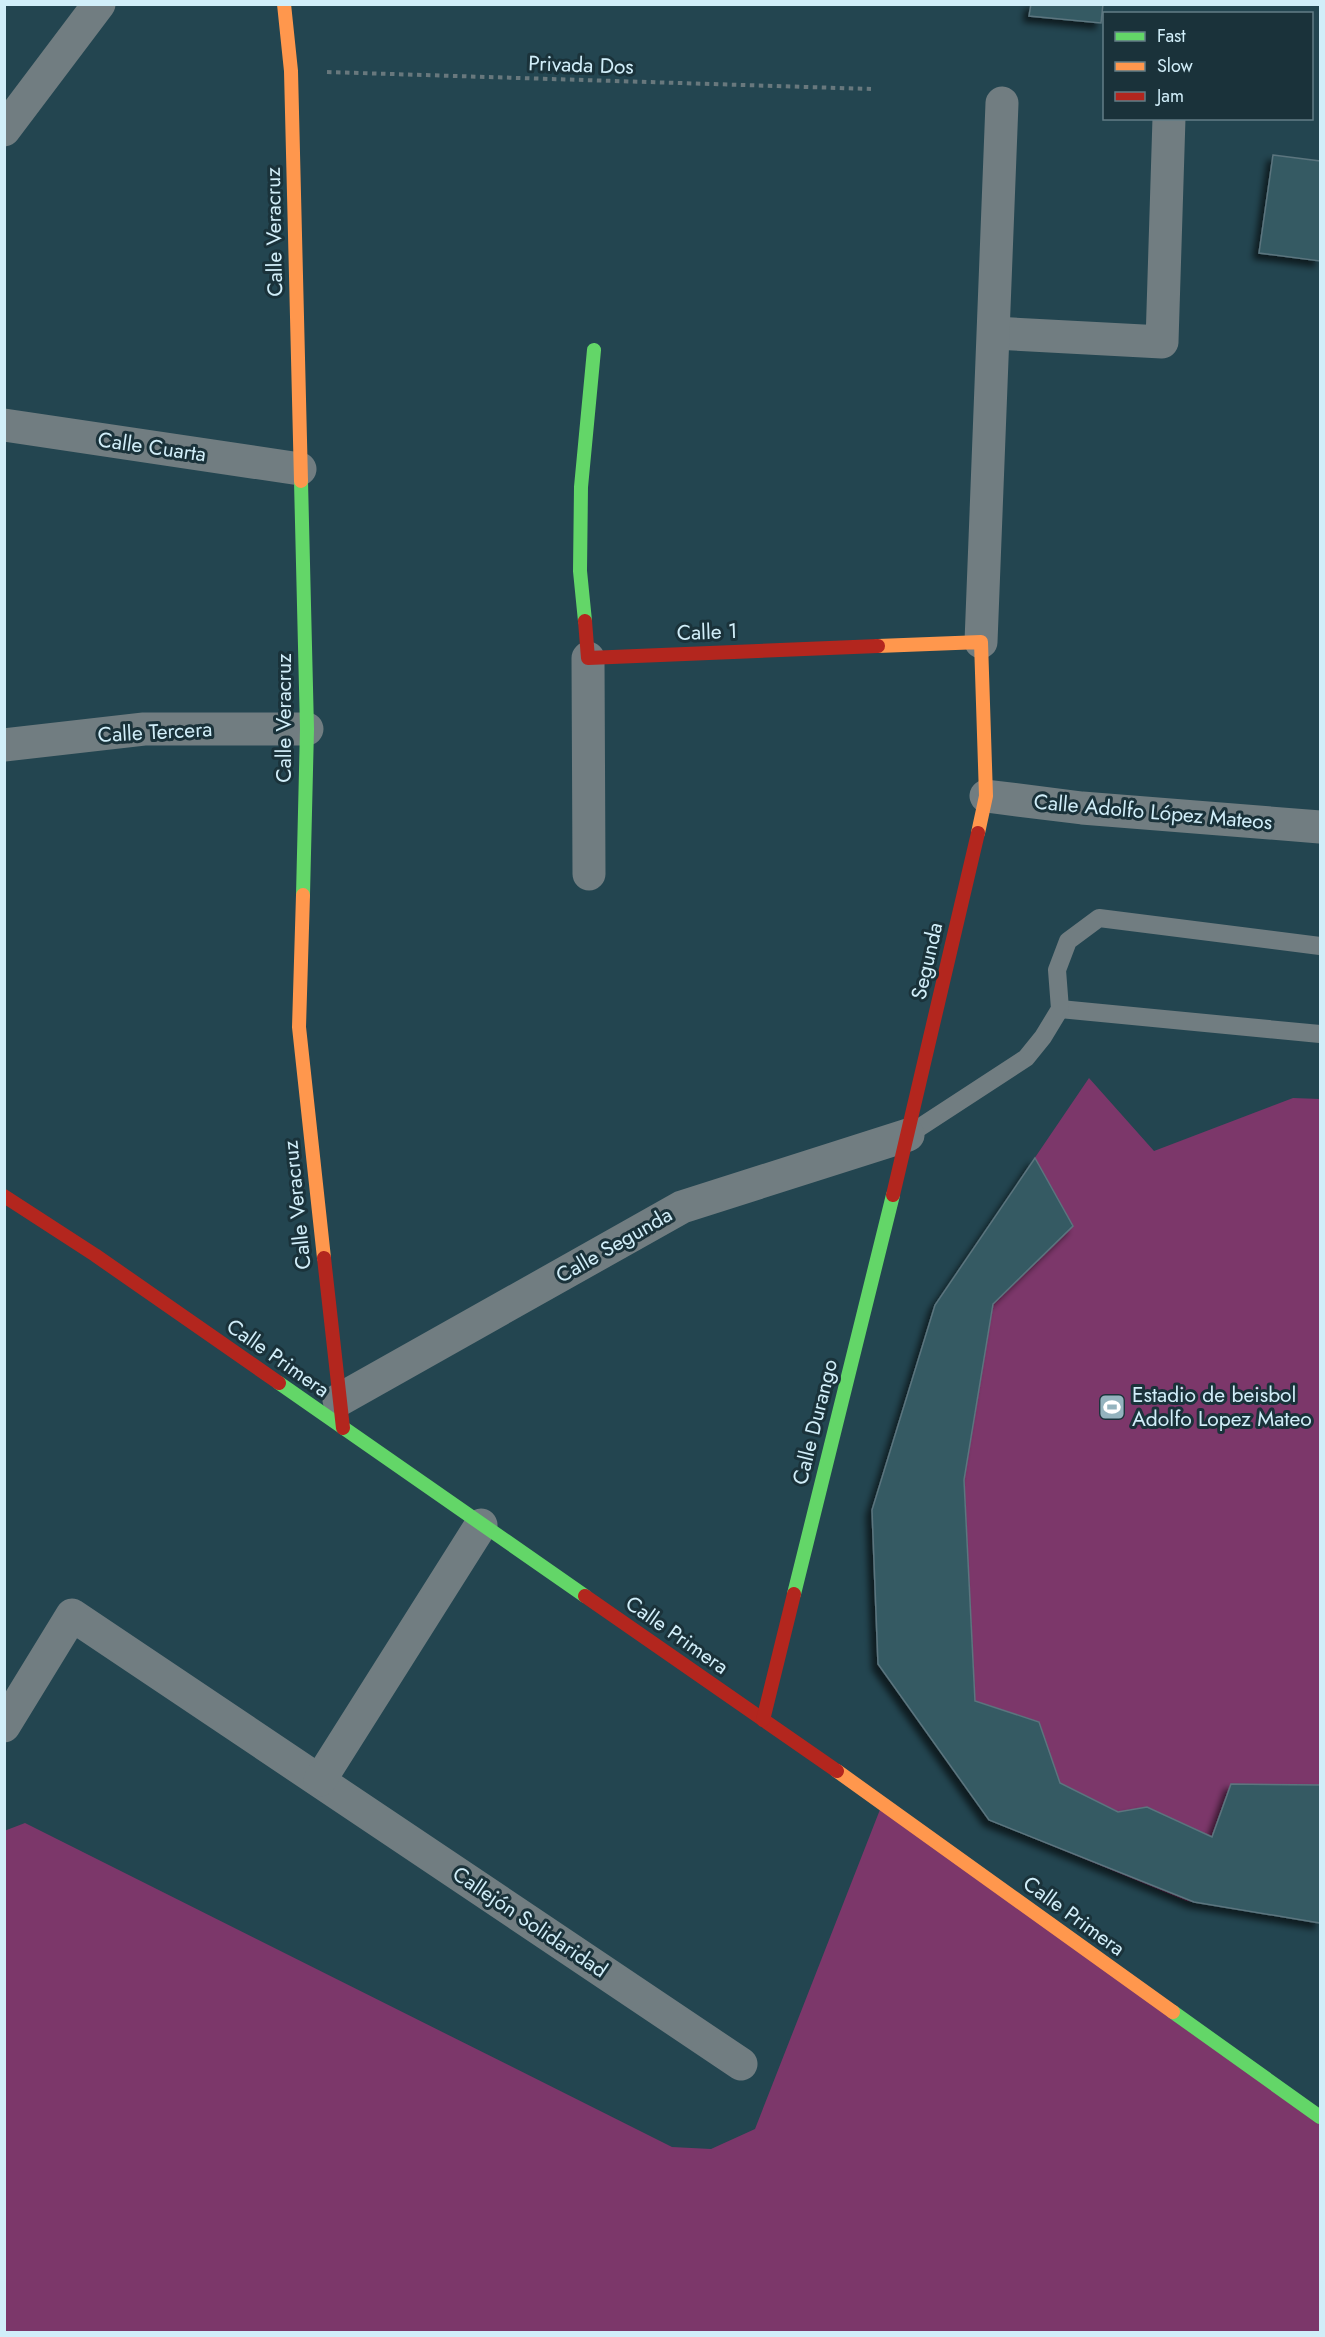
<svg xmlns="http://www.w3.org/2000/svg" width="1325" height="2337" font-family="Jost,sans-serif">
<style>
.green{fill:#7c376a}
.building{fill:#355a64;stroke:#5b757e;stroke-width:1.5;filter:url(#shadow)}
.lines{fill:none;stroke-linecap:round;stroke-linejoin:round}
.path{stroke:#68787d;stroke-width:4;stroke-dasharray:4.5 4.5;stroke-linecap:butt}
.lane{stroke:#717d81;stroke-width:18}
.street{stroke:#717d81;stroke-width:33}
.fast{stroke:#63d668;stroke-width:14}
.slow{stroke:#ff974d;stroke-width:14}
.jam{stroke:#b3261e;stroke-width:14}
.labels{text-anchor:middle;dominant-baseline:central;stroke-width:6;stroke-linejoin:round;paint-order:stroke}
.street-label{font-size:21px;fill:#d1eef9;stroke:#1a323a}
.poi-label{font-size:21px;fill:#d1eef9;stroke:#1a323a;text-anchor:start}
</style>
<defs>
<filter id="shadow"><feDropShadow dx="-5.5" dy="5.5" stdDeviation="3" flood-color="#0009"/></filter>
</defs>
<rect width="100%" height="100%" fill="#234550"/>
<g class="green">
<polygon points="1089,1078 1154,1151 1293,1098 1320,1099 1320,1923 1186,1901 989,1820 878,1664 872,1510 935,1305"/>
<polygon points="881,1807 1320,2112 1320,2332 5,2332 4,1831 25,1823 672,2147 711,2149 755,2129"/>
</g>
<g class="building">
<polygon points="1031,4 1103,4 1101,23 1029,16"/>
<polygon points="1273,155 1320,161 1320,261 1259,253"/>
<polygon points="1035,1158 1073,1226 993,1304 964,1480 975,1701 1039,1722 1060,1783 1118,1812 1147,1807 1212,1837 1231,1784 1320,1785 1320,1923 1194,1902 989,1820 878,1664 872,1510 935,1305"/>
</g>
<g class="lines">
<polyline class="path" points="327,72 871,89"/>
<g class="lane">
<polyline points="1060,1009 1320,1034"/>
<polyline points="908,1135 1026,1058 1043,1037 1060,1009 1057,970 1068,941 1099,918 1320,946"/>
</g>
<g class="street">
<polyline points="4,130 99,4"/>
<polyline points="994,333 1162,342 1169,118"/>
<polyline points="4,425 300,469"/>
<polyline points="981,642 1002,103"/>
<polyline points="588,658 589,874"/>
<polyline points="4,745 144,729 307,729"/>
<polyline points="986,796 1082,808 1320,827"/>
<polyline points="339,1400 682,1207 908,1135"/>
<polyline points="4,1726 72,1615 741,2064"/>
<polyline points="320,1780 481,1525"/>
</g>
<g class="fast">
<polyline points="301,481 307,729 303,895"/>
<polyline points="585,621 580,571 581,487 594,350"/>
<polyline points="279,1383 585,1596"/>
<polyline points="794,1594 893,1195"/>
<polyline points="1173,2012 1320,2117"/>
</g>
<g class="slow">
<polyline points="284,4 291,71 301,481"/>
<polyline points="878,646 981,642 986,796 978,833"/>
<polyline points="303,895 299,1027 324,1258"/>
<polyline points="837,1771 1173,2012"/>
</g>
<g class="jam">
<polyline points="585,621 588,658 878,646"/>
<polyline points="893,1195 978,833"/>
<polyline points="4,1196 95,1255 279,1383"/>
<polyline points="324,1258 343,1428"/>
<polyline points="585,1596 837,1771"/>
<polyline points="763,1720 794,1594"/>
</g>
</g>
<defs>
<symbol id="stadium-square" viewBox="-11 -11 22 22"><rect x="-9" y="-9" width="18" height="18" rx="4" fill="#94b3be" stroke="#1a323a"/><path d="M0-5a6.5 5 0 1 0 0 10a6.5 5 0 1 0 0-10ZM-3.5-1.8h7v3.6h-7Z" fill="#fff"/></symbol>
</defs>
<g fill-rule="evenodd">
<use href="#stadium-square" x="1097" y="1392" width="30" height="30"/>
</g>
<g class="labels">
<g class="street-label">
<text transform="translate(581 65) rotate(2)">Privada Dos</text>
<text transform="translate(274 232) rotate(-91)">Calle Veracruz</text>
<text transform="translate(152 447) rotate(8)">Calle Cuarta</text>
<text transform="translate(707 632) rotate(-2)">Calle 1</text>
<text transform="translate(284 718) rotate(-90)">Calle Veracruz</text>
<text transform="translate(155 732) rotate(-3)">Calle Tercera</text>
<text transform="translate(1153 812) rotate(5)">Calle Adolfo López Mateos</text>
<text transform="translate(927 961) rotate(-77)">Segunda</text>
<text transform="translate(297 1205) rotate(-96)">Calle Veracruz</text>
<text transform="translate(614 1245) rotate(-30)">Calle Segunda</text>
<text transform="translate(278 1358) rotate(35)">Calle Primera</text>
<text transform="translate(815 1422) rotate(-76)">Calle Durango</text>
<text transform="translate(677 1635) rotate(35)">Calle Primera</text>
<text transform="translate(1074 1916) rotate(36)">Calle Primera</text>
<text transform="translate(530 1922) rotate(34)">Callejón Solidaridad</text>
</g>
<g class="poi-label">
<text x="1132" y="1395">Estadio de beisbol<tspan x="1132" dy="24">Adolfo Lopez Mateo</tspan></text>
</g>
</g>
<rect width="1325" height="2337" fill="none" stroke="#d1eef9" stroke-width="12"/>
<rect x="1103" y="12" width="210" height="108" fill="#1a323a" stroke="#637d86" stroke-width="1.5"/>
<rect x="1115" y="32" width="30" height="9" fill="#63d668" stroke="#637d86" stroke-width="1.5"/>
<text x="1157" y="42" font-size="18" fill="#d1eef9">Fast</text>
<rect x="1115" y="62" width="30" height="9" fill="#ff974d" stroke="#637d86" stroke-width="1.5"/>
<text x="1157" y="72" font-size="18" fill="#d1eef9">Slow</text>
<rect x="1115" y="92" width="30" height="9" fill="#b3261e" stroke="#637d86" stroke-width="1.5"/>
<text x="1157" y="102" font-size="18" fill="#d1eef9">Jam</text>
</svg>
